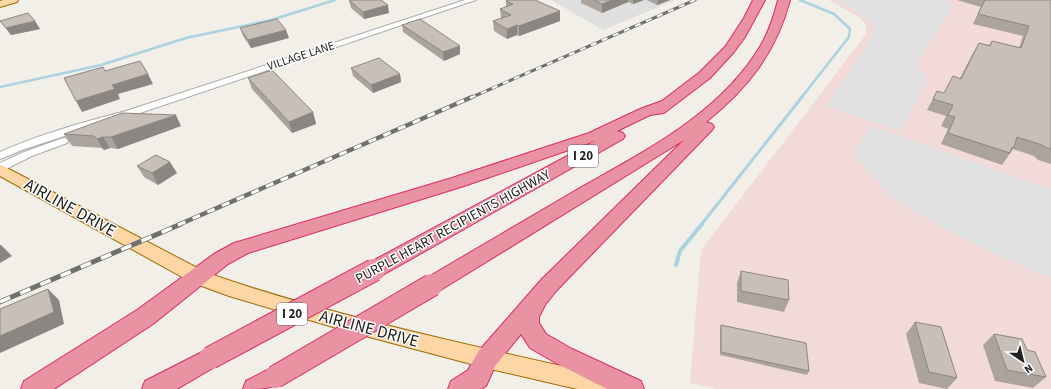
<svg xmlns="http://www.w3.org/2000/svg" width="1051" height="389" font-family="'Source Sans 3',sans-serif">
<style>
.residential{fill:#e0dfdf}
.commercial{fill:#f2dad9}
.parking{fill:#e2e2e2}
.lines{fill:none;stroke-linecap:round;stroke-linejoin:round}
.stream-far2{stroke:#aad3df;stroke-width:2.5}
.stream-far1{stroke:#aad3df;stroke-width:3}
.stream{stroke:#aad3df;stroke-width:4}
.minor-casing{stroke:#a9a9a9;stroke-width:2}
.major-casing{stroke:#a06b00;stroke-width:2}
.highway-casing{stroke:#dc2a67;stroke-width:2}
.minor{fill:#fff;fill-rule:evenodd}
.major{fill:#fcd6a4;fill-rule:evenodd}
.highway{fill:#e892a2;fill-rule:evenodd}
.rail-far2-casing{stroke:#707070;stroke-width:3}
.rail-far1-casing{stroke:#707070;stroke-width:4.5}
.rail-casing{stroke:#707070;stroke-width:5}
.rail-far2{stroke:#fff;stroke-width:2;stroke-dasharray:6;stroke-linecap:butt}
.rail-far1{stroke:#fff;stroke-width:3;stroke-dasharray:8;stroke-linecap:butt}
.rail{stroke:#fff;stroke-width:3.5;stroke-dasharray:11;stroke-linecap:butt}
.highway-bridge-casing{stroke:#dc2a67;stroke-width:24;stroke-linecap:butt}
.highway-bridge{stroke:#e892a2;stroke-width:22}
.wall{fill:#aba49e}
.shaded-wall{fill:#8b8681}
.building{fill:#c7bfb8;stroke:#8b8681}
.labels{text-anchor:middle;dominant-baseline:central;stroke-width:3;stroke-linejoin:round;paint-order:stroke}
.far-street-label{font-size:12px;fill:#222;stroke:#fff}
.shield{fill:#fff;stroke:#646464;stroke-width:1}
.shield-label{font-size:13px;font-weight:bold;fill:#222}
.street-label{font-size:14px;fill:#222;stroke:#fff}
.near-street-label{font-size:17px;fill:#222;stroke:#fff}
</style>
<rect width="100%" height="100%" fill="#f2efe9"/>
<polygon class="residential" points="551,0 675,0 603,30"/>
<polygon class="commercial" points="829,0 1051,0 1051,389 716,389 690,383 701,250 867,33 865,24 860,18"/>
<g class="parking">
<polygon points="836,0 944,0 952,3 953,6 916,64 928,80 901,131 826,106 872,38 874,29 868,19 855,10"/>
<polygon points="870,126 1051,189 1051,278 1007,260 943,228 894,199 852,154"/>
</g>
<g class="lines">
<g class="stream-far2">
<polyline points="800,0 834,14 850,29 849,37 801,98"/>
<polyline points="0,87 101,65 186,38 271,20 335,0"/>
</g>
<polyline class="stream-far1" points="701,225 802,97"/>
<polyline class="stream" points="676,265 680,251 702,224"/>
<defs>
<g id="minor">
<path d="M465,0H476L134,115L107,122L22,150L0,159V152C40,134 84,122 126,111Z"/>
<polygon points="63,138 67,139 68,141 67,143 32,156 0,172 0,163 24,152"/>
</g>
<g id="major">
<polygon points="3,0 18,0 17,2 0,7 0,1"/>
<path d="M0,165L5,167L205,272C263,293 323,309 382,324C462,344 542,362 622,379L630,382L633,389H577L486,368L343,330L229,296L191,282L0,176Z"/>
</g>
<g id="highway">
<polygon points="753,0 765,0 745,37 734,52 710,78 664,113 650,115 617,131 623,133 625,136 623,139 381,276 374,278 367,276 364,270 367,264 595,141 464,186 248,253 228,264 153,324 54,389 21,389 24,381 137,310 214,254 234,243 452,178 528,153 589,133 640,109 662,101 700,72 725,47 744,18"/>
<path d="M778,0H790C776,53 748,88 706,122L712,124L714,127L712,130L556,291L545,305L539,317V323L546,334L572,349L641,381L644,389H607L556,363L530,348L521,334L495,366L486,386L481,389H448L451,381L468,370L478,352L542,279L684,140L439,291L432,293L425,291L421,285L425,279C474,250 524,221 573,192C641,153 720,115 761,45C769,31 774,16 778,0Z"/>
<polygon points="210,348 218,351 222,358 218,365 177,389 142,389 145,381"/>
<path d="M275,366L284,369L287,377C279,389 260,389 243,389L246,381Z"/>
</g>
</defs>
<use href="#minor" class="minor-casing"/>
<use href="#major" class="major-casing"/>
<use href="#highway" class="highway-casing"/>
<use href="#minor" class="minor"/>
<use href="#major" class="major"/>
<use href="#highway" class="highway"/>
<defs>
<polyline id="rail-far2" points="470,98 695,0"/>
<polyline id="rail-far1" points="178,225 472,97"/>
<polyline id="rail" points="0,302 181,224"/>
</defs>
<use href="#rail-far2" class="rail-far2-casing"/>
<use href="#rail-far1" class="rail-far1-casing"/>
<use href="#rail" class="rail-casing"/>
<use href="#rail-far2" class="rail-far2"/>
<use href="#rail-far1" class="rail-far1"/>
<use href="#rail" class="rail"/>
<defs>
<g id="highway-bridge">
<polyline points="210,358 374,270"/>
<polyline points="275,377 432,285"/>
</g>
</defs>
<use href="#highway-bridge" class="highway-bridge-casing"/>
<use href="#highway-bridge" class="highway-bridge"/>
</g>
<g class="wall">
<polygon points="349,0 389,13 364,19 351,8"/>
<polygon points="581,0 644,0 633,4 628,2 602,13 581,3"/>
<polygon points="647,0 670,0 657,5"/>
<polygon points="957,0 1051,0 1051,164 1038,160 1034,156 1013,149 1002,165 941,144 948,129 941,126 946,116 927,110 937,91 944,93 960,78 973,53 979,43 989,45 992,41 1019,48 1023,36 973,24 981,7"/>
<polygon points="506,1 560,11 560,21 519,36 517,35 507,39 494,31 493,21 501,18 500,9 506,7"/>
<polygon points="0,21 40,29 11,35"/>
<polygon points="402,25 460,46 460,54 444,61 403,32"/>
<polygon points="240,28 289,38 251,48 243,36"/>
<polygon points="351,68 400,74 401,82 373,93 353,76"/>
<polygon points="248,78 313,112 316,124 292,133 252,89"/>
<polygon points="181,126 118,149 110,148 104,150 102,148 72,146 64,134"/>
<polygon points="137,166 177,173 158,185 144,177"/>
<polygon points="741,271 789,300 784,312 737,302 737,283"/>
<polygon points="915,322 957,378 947,389 919,383 906,334"/>
<polygon points="721,325 809,371 807,375 720,355 720,328"/>
<polygon points="994,334 1027,350 1046,377 1033,388 995,381 983,345"/>
</g>
<g class="shaded-wall">
<polygon points="612,0 628,0 628,2 602,13 602,4"/>
<polygon points="633,0 644,0 633,4"/>
<polygon points="658,0 670,0 657,5"/>
<polygon points="388,5 389,13 364,19 363,12"/>
<polygon points="560,11 560,21 519,36 519,26"/>
<polygon points="35,21 40,29 11,35 6,28"/>
<polygon points="517,25 517,35 507,39 507,29"/>
<polygon points="286,30 289,38 251,48 248,40"/>
<polygon points="460,46 460,54 444,61 443,52"/>
<polygon points="148,74 153,84 118,94 120,99 82,112 76,101 112,85"/>
<polygon points="400,74 401,82 373,93 371,85"/>
<polygon points="313,112 316,124 292,133 289,122"/>
<polygon points="176,115 181,126 118,149 111,137"/>
<polygon points="103,137 110,148 104,150 97,139"/>
<polygon points="170,162 177,173 158,185 152,173"/>
<polygon points="0,245 1,245 12,256 0,263"/>
<polygon points="48,289 59,300 64,324 0,353 0,336"/>
</g>
<g class="building">
<polygon points="349,0 381,0 388,5 363,12"/>
<polygon points="509,0 535,0 560,11 519,26 517,25 507,29 493,21 511,15 500,9 513,4 506,1"/>
<polygon points="594,0 612,0 602,4"/>
<polygon points="985,0 1051,0 1051,149 1047,148 1042,145 1017,137 1014,148 1012,147 1010,153 948,133 955,117 948,115 953,105 933,99 937,91 944,93 953,76 961,79 979,43 990,46 992,41 1021,48 1029,26 978,14"/>
<polygon points="28,13 35,21 6,28 0,21"/>
<polygon points="277,19 286,30 248,40 240,28"/>
<polygon points="420,19 460,46 443,52 402,25"/>
<polygon points="379,58 400,74 371,85 351,68"/>
<polygon points="140,61 148,74 112,85 115,89 76,101 64,78 103,67 105,71"/>
<polygon points="272,70 313,112 289,122 248,78"/>
<polygon points="122,113 176,115 111,137 103,137 97,139 94,136 64,134"/>
<polygon points="156,155 170,162 152,173 137,166"/>
<polygon points="741,271 788,280 789,300 741,291"/>
<polygon points="48,289 54,312 0,336 0,309"/>
<polygon points="915,322 941,327 957,378 929,372"/>
<polygon points="721,325 806,343 809,371 721,352"/>
<polygon points="994,334 1022,339 1027,350 1035,352 1046,377 1007,370"/>
</g>
<g class="labels">
<g class="far-street-label">
<text transform="translate(301 56) rotate(-18)">VILLAGE LANE</text>
</g>
<g class="shield">
<rect x="568" y="145" width="30" height="22" rx="3"/>
<rect x="277" y="303" width="30" height="22" rx="3"/>
</g>
<g class="shield-label">
<text x="583" y="156">I 20</text>
<text x="292" y="314">I 20</text>
</g>
<g class="street-label">
<text transform="translate(453 227) rotate(-29)">PURPLE HEART RECIPIENTS HIGHWAY</text>
</g>
<g class="near-street-label">
<text transform="translate(70 208) rotate(29)">AIRLINE DRIVE</text>
<text transform="translate(369 329) rotate(15)">AIRLINE DRIVE</text>
</g>
</g>
<g transform="translate(1023 361) rotate(145)" stroke="#ffffff" stroke-width="3" paint-order="stroke">
<path d="M0-3L7 15L0 10L-7 15Z" fill="#222222"/>
<text y="-6" font-size="11" font-weight="bold" text-anchor="middle" fill="#222222">N</text>
</g>
</svg>
